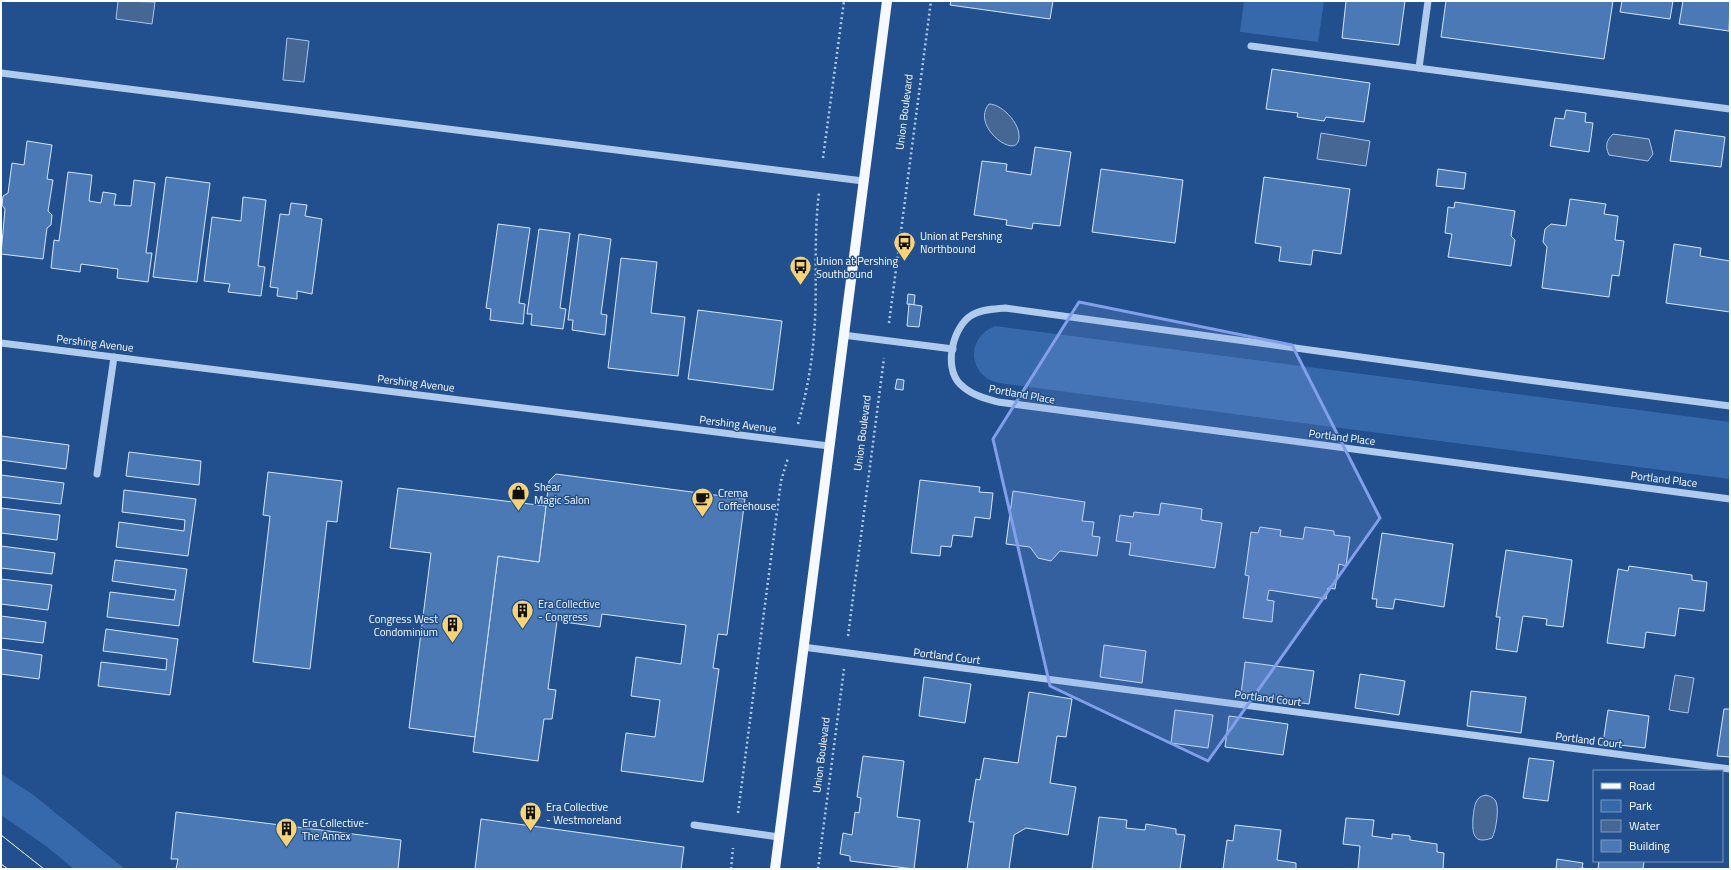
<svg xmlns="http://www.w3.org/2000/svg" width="1731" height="870" font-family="'Titillium Web',sans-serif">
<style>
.green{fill:#3669ab}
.water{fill:#466693;stroke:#a5c6ed}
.building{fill:#4b79b5;stroke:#d6e5f9}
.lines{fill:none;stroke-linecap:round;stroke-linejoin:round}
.path{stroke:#b1cbec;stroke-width:2.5;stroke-dasharray:2 3;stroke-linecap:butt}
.minor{stroke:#b1cbec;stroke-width:7}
.major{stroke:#f6f9ff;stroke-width:10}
.tram{stroke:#fff;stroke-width:1}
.marked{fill:#839eea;fill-opacity:0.2;stroke:#839eea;stroke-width:3;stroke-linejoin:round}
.labels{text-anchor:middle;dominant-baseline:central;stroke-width:3;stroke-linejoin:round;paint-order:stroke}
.street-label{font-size:11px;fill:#fff;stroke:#22508e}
.poi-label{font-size:11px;fill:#fff;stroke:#22508e;text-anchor:start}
</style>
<rect width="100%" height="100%" fill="#22508e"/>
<g class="green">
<polygon points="1244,1 1324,1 1318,42 1240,32"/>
<path d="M995,326L1730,422V479L1006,384C1000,383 993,382 988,379C966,364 971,335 995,326Z"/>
<polygon points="1,774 32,794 125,869 74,869 46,846 1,815"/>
</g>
<g class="water">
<polygon points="118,1 155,2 152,24 116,19"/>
<polygon points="287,38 309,41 304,82 283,80"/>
<path d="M989,104C1003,104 1024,127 1018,142C1012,157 971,125 989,104Z"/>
<polygon points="1321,133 1370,141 1366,166 1317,159"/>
<path d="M1613,134L1649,139L1653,154L1648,161L1609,155C1605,146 1606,141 1613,134Z"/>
<polygon points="1675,675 1694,678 1688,713 1669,710"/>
<path d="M1486,795C1489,796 1493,797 1495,800C1500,806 1496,831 1492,838C1473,845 1472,833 1473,817C1474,811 1474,804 1478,799C1480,796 1483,796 1486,795Z"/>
</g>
<g class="building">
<polygon points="951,1 1053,1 1050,19 950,5"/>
<polygon points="1346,1 1405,1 1399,45 1342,38"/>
<polygon points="1446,1 1613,1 1604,59 1441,37"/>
<polygon points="1622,1 1673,1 1670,19 1620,12"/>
<polygon points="1683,1 1730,1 1729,31 1679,24"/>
<polygon points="1272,69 1370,83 1364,122 1326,117 1324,121 1297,117 1298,113 1266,109"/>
<polygon points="1566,110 1586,113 1585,122 1593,123 1589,152 1550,146 1555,118 1564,119"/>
<polygon points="1675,130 1725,137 1721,167 1670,161"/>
<polygon points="27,141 52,145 47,179 53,180 48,211 52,215 51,225 47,228 43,259 1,254 5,209 2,205 3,196 8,193 12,163 24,165"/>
<polygon points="1035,147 1071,152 1060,226 1033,223 1032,229 1006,225 1007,220 974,215 982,161 1007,164 1006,171 1031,175"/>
<polygon points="1101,169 1183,180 1175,243 1092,232"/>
<polygon points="1438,169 1466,173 1464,189 1436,186"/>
<polygon points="68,172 92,175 89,201 101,203 103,192 116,194 114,205 131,206 134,180 155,183 146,253 152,253 148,282 117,278 118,269 81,264 80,272 51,268 54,240 59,241"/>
<polygon points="166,177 210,183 197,282 153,277"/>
<polygon points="1264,177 1350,189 1341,254 1313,250 1311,265 1279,261 1281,247 1255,243"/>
<polygon points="243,197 266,200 258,266 265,267 261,296 228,292 230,284 204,281 212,217 241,221"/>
<polygon points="1570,199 1606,204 1604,214 1618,216 1615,240 1624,241 1619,276 1612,275 1609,297 1542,288 1547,247 1543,242 1545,229 1551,224 1566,226"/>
<polygon points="1455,202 1515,211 1511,236 1515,240 1511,266 1448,257 1452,234 1445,233 1448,207 1454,208"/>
<polygon points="291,203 307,205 305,216 322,219 312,294 297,291 297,299 277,296 278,288 270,287 280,214 289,215"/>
<polygon points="498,224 530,228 519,303 525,304 523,324 490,320 491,309 486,308"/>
<polygon points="539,229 570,233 560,308 566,309 563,329 531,325 532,314 527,314"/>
<polygon points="579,234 611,239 601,314 607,315 605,335 572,330 573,320 568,320"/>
<polygon points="1674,244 1701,248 1700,256 1730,261 1730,312 1666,303"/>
<polygon points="621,258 657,262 651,313 685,317 678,376 608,368"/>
<polygon points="908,294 915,295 914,305 907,304"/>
<polygon points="909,304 922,306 919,327 907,326"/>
<polygon points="698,310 782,321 773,390 688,379"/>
<polygon points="897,379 904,380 903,390 895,389"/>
<polygon points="1,436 69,445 66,469 1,460"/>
<polygon points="129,452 201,461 199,485 126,476"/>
<polygon points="268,472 342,481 337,522 327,521 310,669 253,662 270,516 263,515"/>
<polygon points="556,474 745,499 727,635 718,634 713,668 719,669 703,782 621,771 626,733 655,737 660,700 631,696 636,657 681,664 686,625 602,614 600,627 557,621 548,689 556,690 552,719 544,719 538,761 473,752 498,556 539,562 549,481"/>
<polygon points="1,475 64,483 61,504 1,497"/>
<polygon points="920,480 980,487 979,492 993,493 990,519 975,517 972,537 953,535 951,547 941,546 940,556 911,553"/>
<polygon points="398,488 546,506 539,562 498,556 475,737 409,728 431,553 390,548"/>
<polygon points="124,490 196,499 188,556 116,547 119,522 184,531 185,520 122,512"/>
<polygon points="1013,491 1085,502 1082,521 1094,522 1092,536 1100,537 1097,556 1060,551 1051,561 1038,558 1030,547 1006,544"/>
<polygon points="1161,503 1202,509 1201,520 1222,523 1215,568 1129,555 1131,543 1116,541 1120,515 1133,517 1134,512 1159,515"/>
<polygon points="1,508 60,515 57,540 1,533"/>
<polygon points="1260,527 1281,530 1280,536 1303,539 1305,527 1334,531 1334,535 1350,537 1346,566 1339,564 1335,589 1328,588 1326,599 1269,590 1267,600 1274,601 1272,622 1243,618 1249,576 1245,575 1251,532 1258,533"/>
<polygon points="1382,533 1453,544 1444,607 1395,599 1393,609 1376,607 1377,599 1372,599"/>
<polygon points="1,546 55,553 52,574 1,568"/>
<polygon points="1506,550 1572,560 1563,627 1546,625 1547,619 1523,616 1517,652 1496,649 1500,617 1496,617"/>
<polygon points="115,560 187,569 179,626 107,617 110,592 174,600 176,590 112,581"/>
<polygon points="1629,566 1692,575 1692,580 1707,582 1704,611 1679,608 1675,636 1646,632 1644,648 1607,643 1618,569 1628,571"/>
<polygon points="1,579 52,585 48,610 1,604"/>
<polygon points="1,616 46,622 43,643 1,638"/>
<polygon points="106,629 178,639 170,695 98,686 101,662 166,670 167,659 103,651"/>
<polygon points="1104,645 1146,651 1142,683 1100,677"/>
<polygon points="1,649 42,655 39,679 1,674"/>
<polygon points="1245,662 1314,671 1309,704 1241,694"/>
<polygon points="1360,674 1405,681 1399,715 1355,708"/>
<polygon points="924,677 971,684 965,723 919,716"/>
<polygon points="1471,691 1526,697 1521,733 1467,726"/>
<polygon points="1029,692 1072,699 1066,737 1057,736 1050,783 1076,787 1068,835 1026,828 1014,835 1009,869 967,869 974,822 969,822 976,779 980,780 984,758 1018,763"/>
<polygon points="1724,709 1730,709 1730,757 1717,756"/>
<polygon points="1175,710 1213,715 1208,748 1171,743"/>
<polygon points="1608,710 1649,716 1645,748 1603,743"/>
<polygon points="1229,716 1288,724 1283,755 1225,747"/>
<polygon points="863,756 904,761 897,817 920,820 914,869 850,861 850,856 840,854 843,833 852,835 855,812 859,813 861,798 857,797"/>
<polygon points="1529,758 1554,761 1548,801 1523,798"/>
<polygon points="176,812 401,840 398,869 176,869 178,859 171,859"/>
<polygon points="1099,817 1127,820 1126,828 1145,830 1146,824 1176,829 1176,834 1185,835 1180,869 1092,869"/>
<polygon points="1346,818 1374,820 1372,836 1392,839 1392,834 1410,836 1410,840 1437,844 1437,852 1444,853 1443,869 1358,869 1360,846 1343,844"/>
<polygon points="481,819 684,847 681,869 475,869"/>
<polygon points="1235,825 1281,830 1277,860 1296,863 1296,869 1223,869 1227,840 1233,841"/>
<polygon points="1557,859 1583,863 1582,868 1589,869 1556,869"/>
<polygon points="1599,861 1644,861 1643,869 1598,869"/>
</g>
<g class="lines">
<g class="path">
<polyline points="823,158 844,1"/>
<polyline points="889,323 931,1"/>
<path d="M798,424C806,395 812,365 814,334C818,287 813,240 819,193"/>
<polyline points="848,636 884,358"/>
<polyline points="738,813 781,481 788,458"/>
<polyline points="731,869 733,848"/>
<polyline points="818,869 844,669"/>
</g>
<g class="minor">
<polyline points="1251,46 1730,109"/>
<polyline points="1419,68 1428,1"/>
<polyline points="1,73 863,181"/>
<polyline points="843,335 953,349"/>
<polyline points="1,343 829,446"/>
<path d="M1730,406L1521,379L1005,308C994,309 981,309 972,315C953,326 943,367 960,384C971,395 984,398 998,402L1730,499"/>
<polyline points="97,474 114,357"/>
<polyline points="803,647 1730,769"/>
<polyline points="694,825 779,837"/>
</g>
<polyline class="major" points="775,869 887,1"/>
<g class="tram">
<polyline points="1,835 44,869"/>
<polyline points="1,864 8,869"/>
</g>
</g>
<path class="marked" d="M1079,302L1292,345L1380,518L1208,761L1050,686L993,439Z"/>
<defs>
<symbol id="bus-pin" viewBox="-11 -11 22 30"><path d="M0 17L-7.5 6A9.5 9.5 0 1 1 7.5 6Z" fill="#f8d373" stroke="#22508e"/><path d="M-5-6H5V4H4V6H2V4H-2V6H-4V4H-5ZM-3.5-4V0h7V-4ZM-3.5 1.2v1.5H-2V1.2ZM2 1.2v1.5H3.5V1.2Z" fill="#111"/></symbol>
<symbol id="shop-pin" viewBox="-11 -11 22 30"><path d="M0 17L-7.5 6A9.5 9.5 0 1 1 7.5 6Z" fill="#f8d373" stroke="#22508e"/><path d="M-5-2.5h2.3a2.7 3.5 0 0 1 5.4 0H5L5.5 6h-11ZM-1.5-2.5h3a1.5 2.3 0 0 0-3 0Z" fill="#111"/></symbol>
<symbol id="cafe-pin" viewBox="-11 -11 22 30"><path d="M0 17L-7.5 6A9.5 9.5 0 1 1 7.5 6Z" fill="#f8d373" stroke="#22508e"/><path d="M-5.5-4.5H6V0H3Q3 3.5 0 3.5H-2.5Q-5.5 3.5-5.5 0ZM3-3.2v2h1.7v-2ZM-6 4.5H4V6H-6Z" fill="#111"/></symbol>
<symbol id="building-pin" viewBox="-11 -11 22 30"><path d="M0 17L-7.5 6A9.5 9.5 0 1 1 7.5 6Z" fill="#f8d373" stroke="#22508e"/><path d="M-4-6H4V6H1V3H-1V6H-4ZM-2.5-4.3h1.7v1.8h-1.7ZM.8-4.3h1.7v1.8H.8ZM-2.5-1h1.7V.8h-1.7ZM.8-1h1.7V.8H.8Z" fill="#111"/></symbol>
</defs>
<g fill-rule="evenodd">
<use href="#bus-pin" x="892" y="230" width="25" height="34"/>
<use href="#bus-pin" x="788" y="254" width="25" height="34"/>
<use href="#shop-pin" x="506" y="480" width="25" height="34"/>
<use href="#cafe-pin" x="690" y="486" width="25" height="34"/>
<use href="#building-pin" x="510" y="598" width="25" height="34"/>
<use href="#building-pin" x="440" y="612" width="25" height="34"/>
<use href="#building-pin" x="518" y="800" width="25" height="34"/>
<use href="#building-pin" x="274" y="816" width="25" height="34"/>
</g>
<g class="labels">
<g class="street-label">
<text transform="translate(904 112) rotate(-83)">Union Boulevard</text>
<text transform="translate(95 343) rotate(7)">Pershing Avenue</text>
<text transform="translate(416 383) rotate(7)">Pershing Avenue</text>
<text transform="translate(1022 394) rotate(10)">Portland Place</text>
<text transform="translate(738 424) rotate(7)">Pershing Avenue</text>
<text transform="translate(862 433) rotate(-83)">Union Boulevard</text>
<text transform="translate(1342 437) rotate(7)">Portland Place</text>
<text transform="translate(1664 479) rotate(7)">Portland Place</text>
<text transform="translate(947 656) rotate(7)">Portland Court</text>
<text transform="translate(1268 698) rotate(7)">Portland Court</text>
<text transform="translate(1589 740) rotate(7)">Portland Court</text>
<text transform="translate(821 755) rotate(-83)">Union Boulevard</text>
</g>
<g class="poi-label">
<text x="920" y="236">Union at Pershing<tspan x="920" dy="13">Northbound</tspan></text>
<text x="816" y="261">Union at Pershing<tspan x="816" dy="13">Southbound</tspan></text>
<text x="534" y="487">Shear<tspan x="534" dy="13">Magic Salon</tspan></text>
<text x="718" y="493">Crema<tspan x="718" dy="13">Coffeehouse</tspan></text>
<text x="538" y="604">Era Collective<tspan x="538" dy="13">- Congress</tspan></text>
<text x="438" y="619" text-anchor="end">Congress West<tspan x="438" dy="13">Condominium</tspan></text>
<text x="546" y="807">Era Collective<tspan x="546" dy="13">- Westmoreland</tspan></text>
<text x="302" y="823">Era Collective-<tspan x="302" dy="13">The Annex</tspan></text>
</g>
</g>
<rect width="1731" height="870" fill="none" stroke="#ffffff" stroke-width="4"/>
<rect x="1593" y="770" width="130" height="92" fill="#22508e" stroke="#7a96bb"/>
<rect x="1601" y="783" width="20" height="6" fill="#f6f9ff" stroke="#7a96bb"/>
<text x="1629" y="790" font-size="12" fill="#ffffff">Road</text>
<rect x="1601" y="800" width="20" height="12" fill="#3669ab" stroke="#7a96bb"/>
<text x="1629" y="810" font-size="12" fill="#ffffff">Park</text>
<rect x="1601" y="820" width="20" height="12" fill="#466693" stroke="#7a96bb"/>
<text x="1629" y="830" font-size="12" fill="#ffffff">Water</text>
<rect x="1601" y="840" width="20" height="12" fill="#4b79b5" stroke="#7a96bb"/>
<text x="1629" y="850" font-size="12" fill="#ffffff">Building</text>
</svg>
